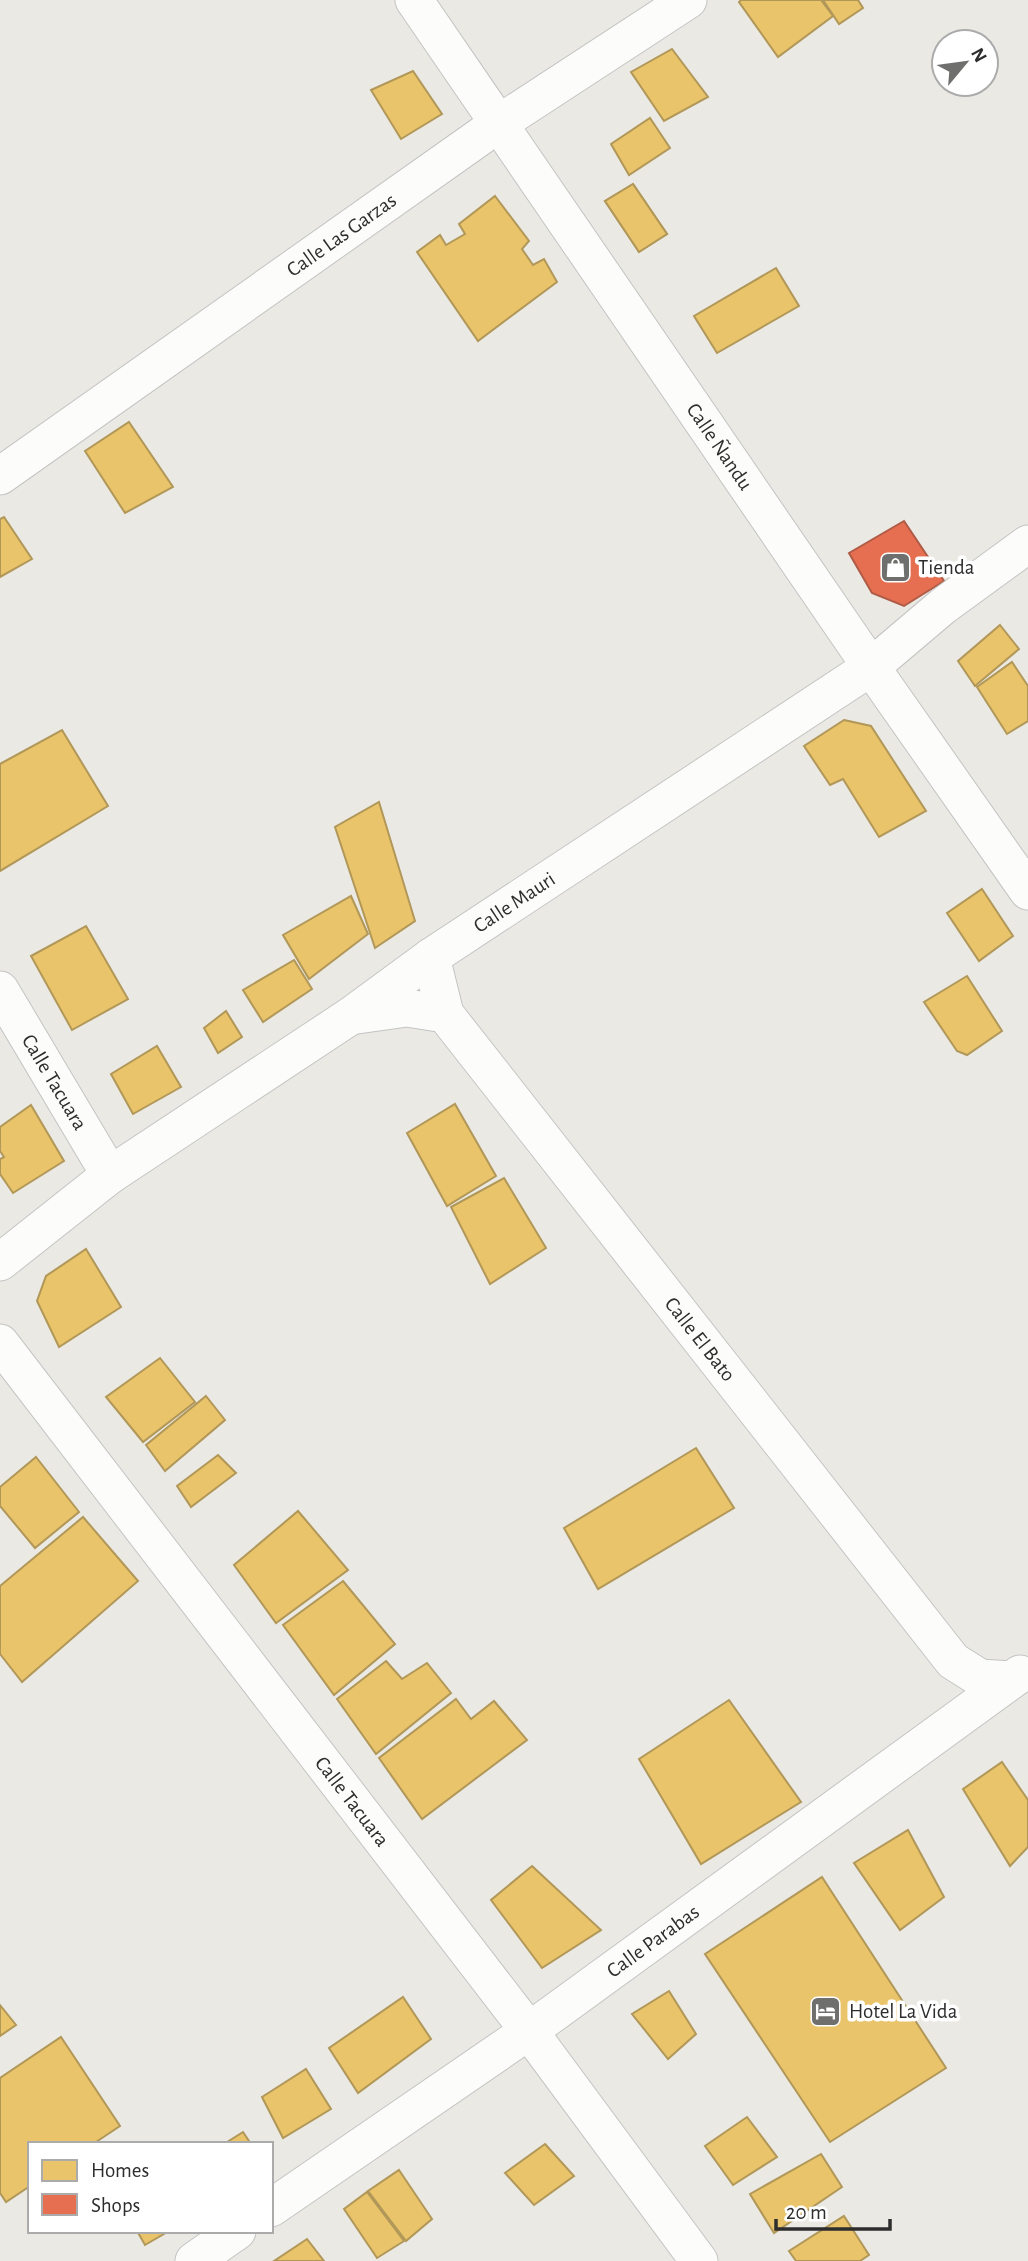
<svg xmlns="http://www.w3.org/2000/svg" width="1028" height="2261" font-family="'Alegreya Sans',sans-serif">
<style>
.homes{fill:#e9c46a;stroke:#b19758;stroke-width:2}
.shops{fill:#e76f51;stroke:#af5b46;stroke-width:2}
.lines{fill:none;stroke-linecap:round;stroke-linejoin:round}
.minor-casing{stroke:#c4c4c4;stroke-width:39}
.minor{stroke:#fcfcfb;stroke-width:37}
.labels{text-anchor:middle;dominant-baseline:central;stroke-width:7;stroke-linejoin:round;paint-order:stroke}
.street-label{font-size:21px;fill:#2d2d2d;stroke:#fff}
.poi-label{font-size:21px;fill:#2d2d2d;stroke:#fff;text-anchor:start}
</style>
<rect width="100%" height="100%" fill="#eae9e4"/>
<g class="homes">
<polygon points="741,0 821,0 833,16 778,57 739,2"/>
<polygon points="823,0 858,0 863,8 839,24"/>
<polygon points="672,49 708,97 664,121 631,72"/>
<polygon points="413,71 442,114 401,139 371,90"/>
<polygon points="650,118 670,148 629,175 611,144"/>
<polygon points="633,184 667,234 639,252 605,201"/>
<polygon points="633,184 667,234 639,252 605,201"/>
<polygon points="495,196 529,241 522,249 533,265 544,259 557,282 478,341 417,252 440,235 446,245 465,234 459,224"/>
<polygon points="776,268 799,306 717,353 694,316"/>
<polygon points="129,422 173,487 125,513 85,451"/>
<polygon points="4,517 32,559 0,577 0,519"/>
<polygon points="1000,625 1019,649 975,686 958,661"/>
<polygon points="1012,662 1028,686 1028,721 1007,734 977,687"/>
<polygon points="844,720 871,726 926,811 879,837 843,779 830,785 804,746"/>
<polygon points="62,730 108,806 0,871 0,764"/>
<polygon points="379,802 415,921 375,948 335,827"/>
<polygon points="982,889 1013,936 979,961 947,913"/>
<polygon points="351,896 368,934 309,979 283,935"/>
<polygon points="86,926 128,999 72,1030 31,956"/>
<polygon points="294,960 312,989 263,1022 243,990"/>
<polygon points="967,976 1002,1031 967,1055 957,1051 924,1002"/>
<polygon points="226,1011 242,1037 218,1053 204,1028"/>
<polygon points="157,1046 181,1087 133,1114 111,1074"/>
<polygon points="455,1104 496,1176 447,1206 407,1133"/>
<polygon points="31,1105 64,1161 13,1193 0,1174 0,1159 4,1157 0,1151 0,1127"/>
<polygon points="504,1178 546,1248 490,1284 451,1207"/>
<polygon points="86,1249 121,1307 59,1347 37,1301 46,1276"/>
<polygon points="160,1358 195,1402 143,1442 106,1397"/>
<polygon points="206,1396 225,1420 165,1471 146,1445"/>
<polygon points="696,1448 734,1508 598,1589 564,1528"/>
<polygon points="218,1455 236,1473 191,1507 177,1486"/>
<polygon points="36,1457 79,1512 35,1548 0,1506 0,1487"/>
<polygon points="298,1511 348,1570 276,1623 234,1565"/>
<polygon points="83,1517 138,1581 22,1682 0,1654 0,1586"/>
<polygon points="343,1581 395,1644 334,1695 283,1625"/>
<polygon points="386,1661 402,1679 427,1663 451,1693 376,1754 337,1699"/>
<polygon points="456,1699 471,1719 494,1701 527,1740 422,1819 379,1758"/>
<polygon points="729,1700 801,1802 701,1864 639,1759"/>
<polygon points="1002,1762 1028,1800 1028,1847 1010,1866 963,1789"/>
<polygon points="908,1830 944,1897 900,1930 854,1863"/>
<polygon points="532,1866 601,1930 542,1968 491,1900"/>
<polygon points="822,1877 946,2068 830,2142 705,1954"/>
<polygon points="669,1991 696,2034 668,2059 632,2014"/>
<polygon points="403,1997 431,2039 358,2093 329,2048"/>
<polygon points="0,2005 16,2025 0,2036"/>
<polygon points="61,2037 120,2126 93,2144 30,2144 30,2186 6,2202 0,2193 0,2078"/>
<polygon points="306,2069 331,2109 283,2138 262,2097"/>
<polygon points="747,2117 777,2157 733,2185 705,2146"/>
<polygon points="243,2132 251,2144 224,2144"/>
<polygon points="545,2144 574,2176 534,2205 505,2173"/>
<polygon points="821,2154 842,2187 774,2233 750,2194"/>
<polygon points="399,2170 432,2219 406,2241 368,2191"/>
<polygon points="367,2192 404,2241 377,2258 344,2209"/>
<polygon points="844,2216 869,2255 860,2261 796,2261 789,2251"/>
<polygon points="137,2231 169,2231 145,2245"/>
<polygon points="307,2239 324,2261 274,2261"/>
</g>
<polygon class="shops" points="904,521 944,581 904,606 872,593 849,553"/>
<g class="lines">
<defs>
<g id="minor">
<path id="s1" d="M414,0L871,667L1028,891"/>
<path id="s2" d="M0,476L498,124L688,0"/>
<path id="s3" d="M431,957L445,1014L953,1661L980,1678L1011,1680"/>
<path id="s4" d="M0,990L110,1175"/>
<polyline points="357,1015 407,1008 445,1014"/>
<path id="s5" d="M0,1262L110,1175L352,1015L431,957L871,667L943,606L1028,544"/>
<path id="s6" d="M0,1343L529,2031L699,2261"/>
<path id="s7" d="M271,2208L529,2031L1020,1674"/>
<polyline points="194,2261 237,2231"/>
</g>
</defs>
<use href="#minor" class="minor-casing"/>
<use href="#minor" class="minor"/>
</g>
<defs>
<symbol id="shop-square" viewBox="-11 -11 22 22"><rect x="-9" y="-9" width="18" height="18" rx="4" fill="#6f6f6d" stroke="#fff"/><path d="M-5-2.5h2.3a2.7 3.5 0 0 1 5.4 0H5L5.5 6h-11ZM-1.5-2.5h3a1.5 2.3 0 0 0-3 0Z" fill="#fff"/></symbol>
<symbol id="hotel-square" viewBox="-11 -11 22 22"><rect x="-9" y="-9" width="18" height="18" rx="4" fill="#6f6f6d" stroke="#fff"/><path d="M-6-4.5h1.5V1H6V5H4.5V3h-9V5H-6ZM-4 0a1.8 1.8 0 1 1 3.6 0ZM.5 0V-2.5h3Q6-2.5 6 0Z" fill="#fff"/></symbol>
</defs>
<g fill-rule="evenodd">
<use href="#shop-square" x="878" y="550" width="35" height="35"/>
<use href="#hotel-square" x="808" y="1994" width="35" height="35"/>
</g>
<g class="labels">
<g class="street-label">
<text stroke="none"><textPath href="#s2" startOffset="418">Calle Las Garzas</textPath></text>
<text stroke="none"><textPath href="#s1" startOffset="541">Calle Ñandu</textPath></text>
<text stroke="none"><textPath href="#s5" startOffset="628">Calle Mauri</textPath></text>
<text stroke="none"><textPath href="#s4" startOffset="107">Calle Tacuara</textPath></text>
<text stroke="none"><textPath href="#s3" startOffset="472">Calle El Bato</textPath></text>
<text stroke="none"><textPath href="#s6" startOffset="578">Calle Tacuara</textPath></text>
<text stroke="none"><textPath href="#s7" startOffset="466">Calle Parabas</textPath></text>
</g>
<g class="poi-label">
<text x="918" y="567">Tienda</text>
<text x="849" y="2011">Hotel La Vida</text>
</g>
</g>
<rect x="28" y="2142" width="245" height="91" fill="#ffffff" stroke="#ababab" stroke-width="2"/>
<rect x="42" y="2160" width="35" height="21" fill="#e9c46a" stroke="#ababab" stroke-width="2"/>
<text x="91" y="2177" font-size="21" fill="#2d2d2d">Homes</text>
<rect x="42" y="2194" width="35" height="21" fill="#e76f51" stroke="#ababab" stroke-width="2"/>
<text x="91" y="2212" font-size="21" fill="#2d2d2d">Shops</text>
<g transform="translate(965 63) rotate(61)"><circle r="33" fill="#ffffff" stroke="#ababab" stroke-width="2"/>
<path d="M0-5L12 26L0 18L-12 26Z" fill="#6f6f6d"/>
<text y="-10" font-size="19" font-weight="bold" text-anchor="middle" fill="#2d2d2d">N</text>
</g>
<path d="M776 2219v10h114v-10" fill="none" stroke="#2d2d2d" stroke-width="3.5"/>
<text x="786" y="2219" font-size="21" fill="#2d2d2d" stroke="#ffffff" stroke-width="5" paint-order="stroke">20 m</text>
</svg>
